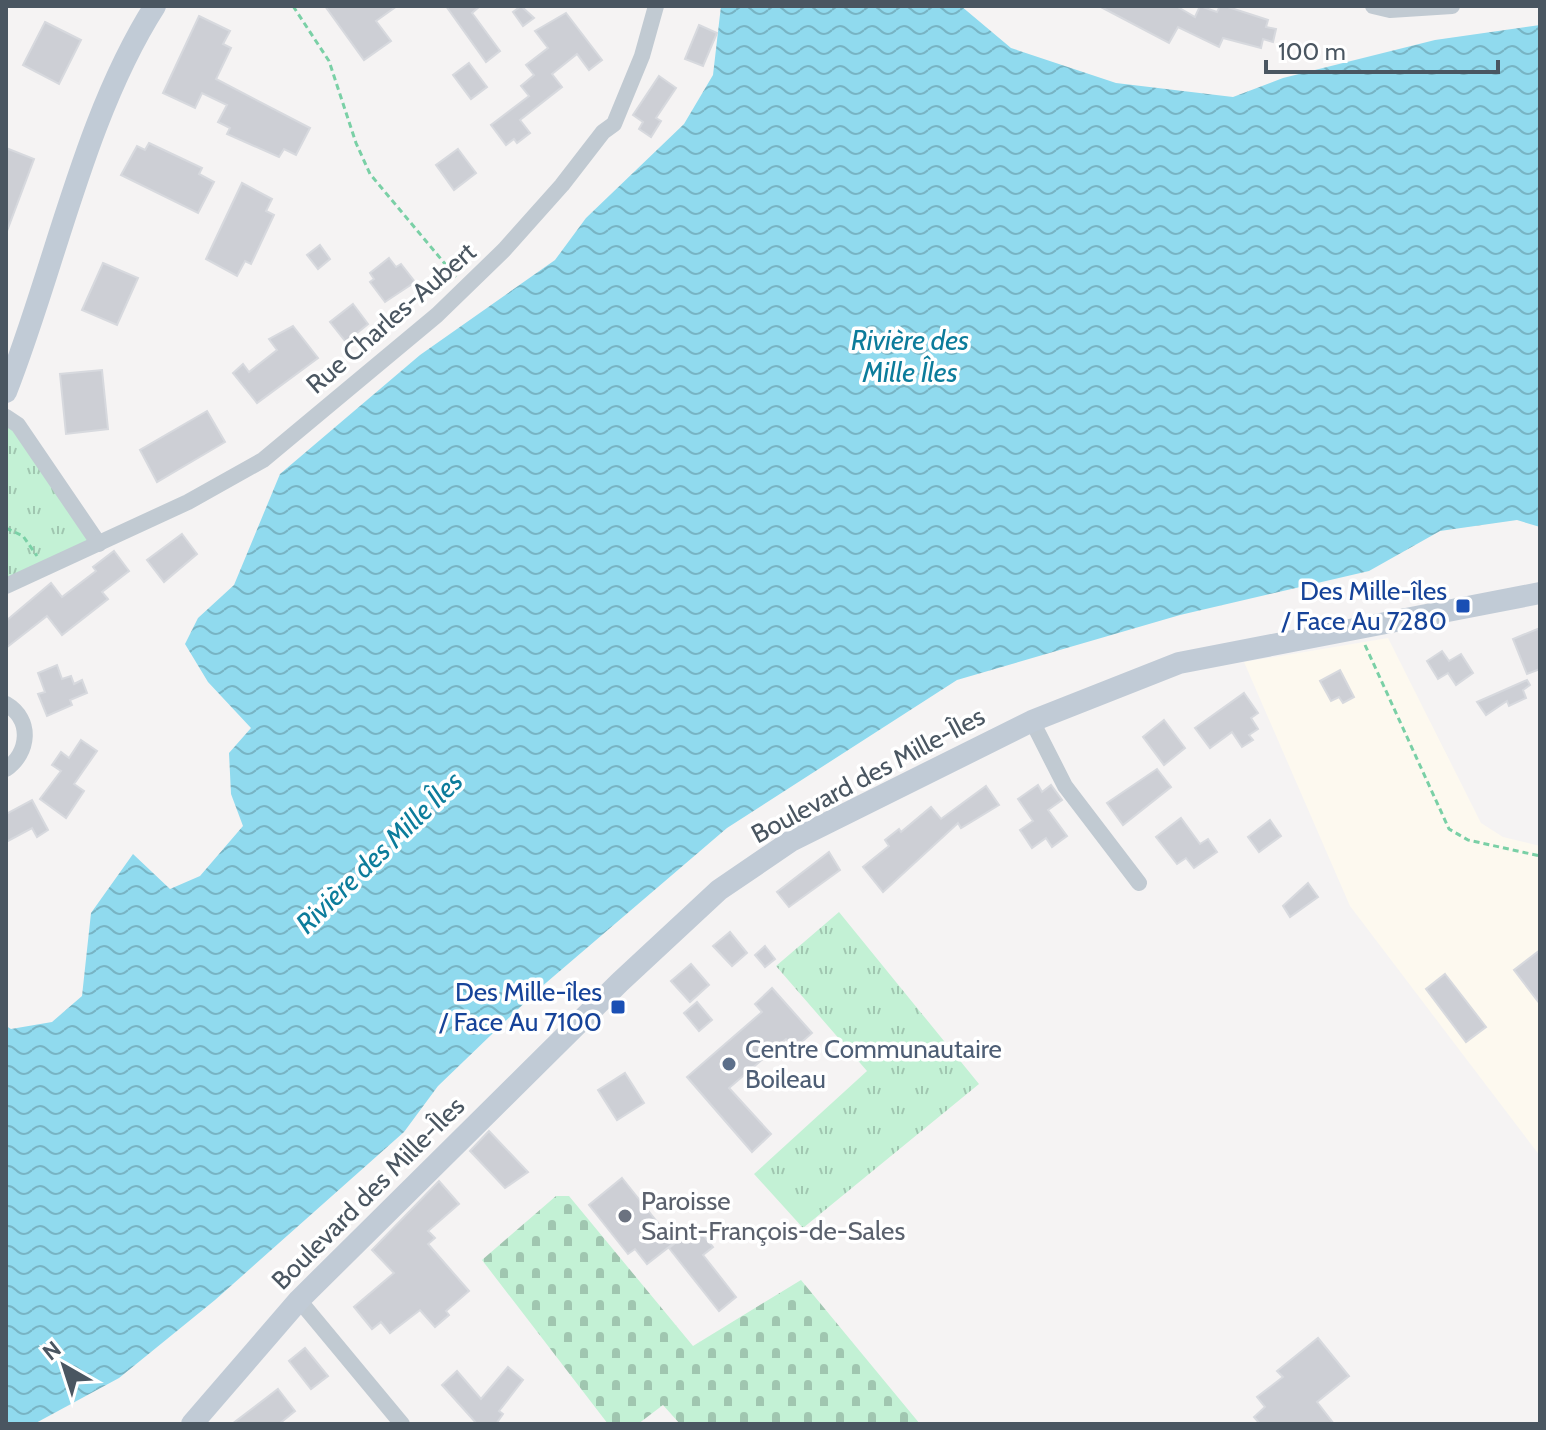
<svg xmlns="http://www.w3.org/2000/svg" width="1546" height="1430" font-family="Cabin,sans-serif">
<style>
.commercial{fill:#fdf9ef}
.cemetery{fill:url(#cemetery-stones)}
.park{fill:url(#park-tufts)}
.water{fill:url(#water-waves)}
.building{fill:#cdcfd5;stroke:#d7d9de;stroke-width:2}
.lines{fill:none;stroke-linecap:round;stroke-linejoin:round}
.path{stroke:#7ad0a6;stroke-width:3;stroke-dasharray:6 4;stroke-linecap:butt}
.street{stroke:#c1cad2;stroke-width:16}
.secondary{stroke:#c1cbd6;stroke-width:22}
.transit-dot{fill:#1a4fb4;stroke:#fff;stroke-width:3}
.service-dot{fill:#5c6f8a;stroke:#fff;stroke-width:3}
.worship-dot{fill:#6b7280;stroke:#fff;stroke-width:3}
.labels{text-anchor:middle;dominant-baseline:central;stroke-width:7;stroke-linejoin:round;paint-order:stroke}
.street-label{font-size:26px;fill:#4a5661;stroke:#fff}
.transit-label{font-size:26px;fill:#164399;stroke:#fff;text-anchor:end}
.service-label{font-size:26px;fill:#4e5e75;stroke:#fff;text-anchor:start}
.worship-label{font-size:26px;fill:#5b616d;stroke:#fff;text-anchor:start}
.water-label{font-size:28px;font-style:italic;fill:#0c7c9b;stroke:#fff}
</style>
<defs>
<pattern id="cemetery-stones" width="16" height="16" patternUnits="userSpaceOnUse" patternTransform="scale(2)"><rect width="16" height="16" fill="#c3f1d5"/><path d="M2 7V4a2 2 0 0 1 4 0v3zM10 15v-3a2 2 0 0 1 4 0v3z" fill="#a0c6b0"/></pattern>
<pattern id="park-tufts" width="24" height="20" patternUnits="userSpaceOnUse" patternTransform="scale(2)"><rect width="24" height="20" fill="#c3f1d5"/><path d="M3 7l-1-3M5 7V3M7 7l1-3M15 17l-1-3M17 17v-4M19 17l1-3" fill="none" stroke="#a0c6b0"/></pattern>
<pattern id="water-waves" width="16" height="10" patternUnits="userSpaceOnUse" patternTransform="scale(2)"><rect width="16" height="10" fill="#90daee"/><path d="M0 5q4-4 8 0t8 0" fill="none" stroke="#78b4c4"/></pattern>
</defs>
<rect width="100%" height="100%" fill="#f5f3f3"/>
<polygon class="commercial" points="1388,638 1481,823 1503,837 1540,846 1540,1156 1350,906 1244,662"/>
<polygon class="cemetery" points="556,1196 569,1196 693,1346 801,1280 920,1424 680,1424 663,1405 638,1424 608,1424 482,1260"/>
<g class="park">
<polygon points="6,421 99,544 6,586"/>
<polygon points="839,912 979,1084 803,1228 754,1174 867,1071 776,966"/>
</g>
<polygon class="water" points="721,6 961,6 1011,48 1116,83 1233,97 1283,78 1435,40 1540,25 1540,527 1517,520 1440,531 1369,571 1180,615 957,680 727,828 540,988 438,1086 404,1132 215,1300 119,1378 34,1424 6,1424 6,1026 11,1029 52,1022 82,996 91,913 133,854 170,889 200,876 243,826 231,794 229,753 251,728 208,682 185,644 198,618 234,585 280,474 420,355 555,260 586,218 684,124 713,75"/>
<g class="building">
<polygon points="325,6 397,6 376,21 391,41 364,60"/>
<polygon points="446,6 480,6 472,13 500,51 486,62"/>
<polygon points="521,6 534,18 523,26 513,12"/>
<polygon points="1099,6 1176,6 1195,17 1200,6 1217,12 1220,6 1225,6 1268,20 1266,27 1276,29 1273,42 1263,39 1261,48 1223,38 1219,47 1178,27 1169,43"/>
<polygon points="566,13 602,60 589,70 577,54 552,74 562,87 520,120 530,133 517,143 514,139 506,145 491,125 529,96 521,86 534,75 526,65 548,48 535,31"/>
<polygon points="199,16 230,31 223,44 231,48 216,79 310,128 296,155 284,149 279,157 227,134 230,128 218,122 227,105 202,93 195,108 163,93"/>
<polygon points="45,22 81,40 59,84 23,65"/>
<polygon points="699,25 717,33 703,66 685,59"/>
<polygon points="469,63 487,87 471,99 453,75"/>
<polygon points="659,76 676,88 656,118 661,121 651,137 639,129 643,122 633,115"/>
<polygon points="149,143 202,168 199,174 214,182 198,213 121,175 137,146 145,150"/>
<polygon points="6,148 34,159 7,231 6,231"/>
<polygon points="458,149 476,173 454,190 436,165"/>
<polygon points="242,183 272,199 266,211 274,215 251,264 245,261 237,276 206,259"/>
<polygon points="320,245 330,259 318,269 307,255"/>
<polygon points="389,258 396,267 401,264 415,282 385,302 370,282 374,279 370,273"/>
<polygon points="103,263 138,278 117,325 82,310"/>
<polygon points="353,304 368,324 346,342 330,322"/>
<polygon points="293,326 318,358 257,403 233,373 243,364 249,372 277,350 269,339"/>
<polygon points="102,370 108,429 66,434 60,374"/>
<polygon points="207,411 225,442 157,482 140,450"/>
<polygon points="182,534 197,554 164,582 147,560"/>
<polygon points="114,551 129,571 102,592 108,599 62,635 47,616 6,648 6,621 51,583 62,597 96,571 93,567"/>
<polygon points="1540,628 1540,669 1527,674 1513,639"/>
<polygon points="1442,651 1449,661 1461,654 1473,673 1456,685 1448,673 1438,679 1427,661"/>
<polygon points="57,665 62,679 71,676 74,684 82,680 87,693 70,700 72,705 47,716 38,694 45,692 38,673"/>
<polygon points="1340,670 1354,697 1343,703 1339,697 1331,701 1320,681"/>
<polygon points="1527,680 1530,685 1523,690 1526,698 1509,706 1507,701 1486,715 1477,702"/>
<polygon points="1244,693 1258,713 1251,718 1258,729 1249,735 1253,740 1242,747 1232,732 1210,748 1195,728"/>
<polygon points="1164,720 1185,748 1164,765 1143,737"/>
<polygon points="81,740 97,751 74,784 84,791 66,818 40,799 61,771 52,765 61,752 69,758"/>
<polygon points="1157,769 1171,787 1123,825 1107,803"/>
<polygon points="1038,785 1042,792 1051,785 1062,800 1048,810 1067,836 1052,847 1046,838 1032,848 1020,830 1033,821 1018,799"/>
<polygon points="986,786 999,805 961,828 958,823 883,892 863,867 889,846 885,840 899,829 901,832 931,807 941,819"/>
<polygon points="32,800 48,830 37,837 32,828 6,842 6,814"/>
<polygon points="1181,818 1200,844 1208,839 1217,852 1194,868 1186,858 1177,864 1156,837"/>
<polygon points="1270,820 1281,836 1259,852 1248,837"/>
<polygon points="829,852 840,870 789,907 777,892"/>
<polygon points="1308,883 1318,897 1290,917 1283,906"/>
<polygon points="730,932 747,953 732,966 713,946"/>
<polygon points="765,946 775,959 765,967 755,955"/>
<polygon points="1540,950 1540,1004 1514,970"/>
<polygon points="691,964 709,985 690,1002 671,981"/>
<polygon points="1445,974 1486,1027 1466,1042 1426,989"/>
<polygon points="772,988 812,1033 795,1048 786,1039 729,1088 771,1134 752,1152 687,1077 762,1012 755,1004"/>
<polygon points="697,1002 712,1020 699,1031 684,1013"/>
<polygon points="625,1073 644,1103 617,1120 598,1090"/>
<polygon points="489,1131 528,1172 505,1188 470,1151"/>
<polygon points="622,1178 674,1243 647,1264 635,1249 628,1254 589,1205"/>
<polygon points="439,1181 459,1204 428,1231 435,1238 428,1244 469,1291 446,1311 449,1315 435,1327 420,1310 390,1333 381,1322 372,1329 354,1307 394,1273 372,1250"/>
<polygon points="696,1226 713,1247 703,1255 736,1297 719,1311 669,1248"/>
<polygon points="1318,1338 1349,1376 1317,1402 1334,1424 1260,1424 1254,1417 1265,1407 1257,1397 1283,1377 1277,1371"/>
<polygon points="305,1348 328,1376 311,1389 289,1361"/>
<polygon points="508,1367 523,1380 499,1411 503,1414 496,1424 477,1424 442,1385 457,1371 481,1399"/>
<polygon points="278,1389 295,1411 279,1424 232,1424"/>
</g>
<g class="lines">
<g class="path">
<polyline points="293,6 329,61 356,143 370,174 456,277"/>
<polyline points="6,528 23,536 37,556"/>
<polyline points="1365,645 1449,829 1468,840 1540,856"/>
</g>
<g class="street">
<polyline points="1373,6 1390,10 1452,6"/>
<polyline points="6,417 18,425 99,544"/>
<polyline points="6,586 188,502 263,460 437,315 504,250 562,185 603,132 614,124 642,56 656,6"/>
<path d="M6,704C33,720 29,753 6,769"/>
<polyline points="1032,721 1065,786 1139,883"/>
<polyline points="299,1300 402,1424"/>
</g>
<g class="secondary">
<path d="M6,392C55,268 84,117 155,6"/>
<polyline points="192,1424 299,1300 620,982 719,890 791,841 1032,721 1179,663 1540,593"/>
</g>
</g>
<g class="transit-dot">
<rect x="1455" y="598" width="16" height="16" rx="4"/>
<rect x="610" y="999" width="16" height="16" rx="4"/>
</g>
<circle class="service-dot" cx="729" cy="1064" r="8"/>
<circle class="worship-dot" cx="625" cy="1216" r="8"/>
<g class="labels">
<g class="street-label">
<text transform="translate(391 318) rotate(-41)">Rue Charles-Aubert</text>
<text transform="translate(868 775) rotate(-28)">Boulevard des Mille-Îles</text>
<text transform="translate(368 1193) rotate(-45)">Boulevard des Mille-Îles</text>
</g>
<g class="transit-label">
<text x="1447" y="591">Des Mille-îles<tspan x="1447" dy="30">/ Face Au 7280</tspan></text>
<text x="602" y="992">Des Mille-îles<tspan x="602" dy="30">/ Face Au 7100</tspan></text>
</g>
<g class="service-label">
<text x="745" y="1049">Centre Communautaire<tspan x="745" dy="30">Boileau</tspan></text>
</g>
<g class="worship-label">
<text x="641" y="1201">Paroisse<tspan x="641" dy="30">Saint-François-de-Sales</tspan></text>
</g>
<g class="water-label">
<text x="910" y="340">Rivière des<tspan x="910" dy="32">Mille Îles</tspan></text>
<text transform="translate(379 852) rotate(-44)">Rivière des Mille Îles</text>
</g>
</g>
<rect width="1546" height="1430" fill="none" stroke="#4a5661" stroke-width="16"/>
<g transform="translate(64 1366) rotate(321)" stroke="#ffffff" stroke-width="6" paint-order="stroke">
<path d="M0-6L14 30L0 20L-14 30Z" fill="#4a5661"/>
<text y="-12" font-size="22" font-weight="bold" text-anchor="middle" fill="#4a5661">N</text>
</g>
<path d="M1266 60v12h232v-12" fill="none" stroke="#4a5661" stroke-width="4"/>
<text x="1278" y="60" font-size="24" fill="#4a5661" stroke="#ffffff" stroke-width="6" paint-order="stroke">100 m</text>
</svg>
